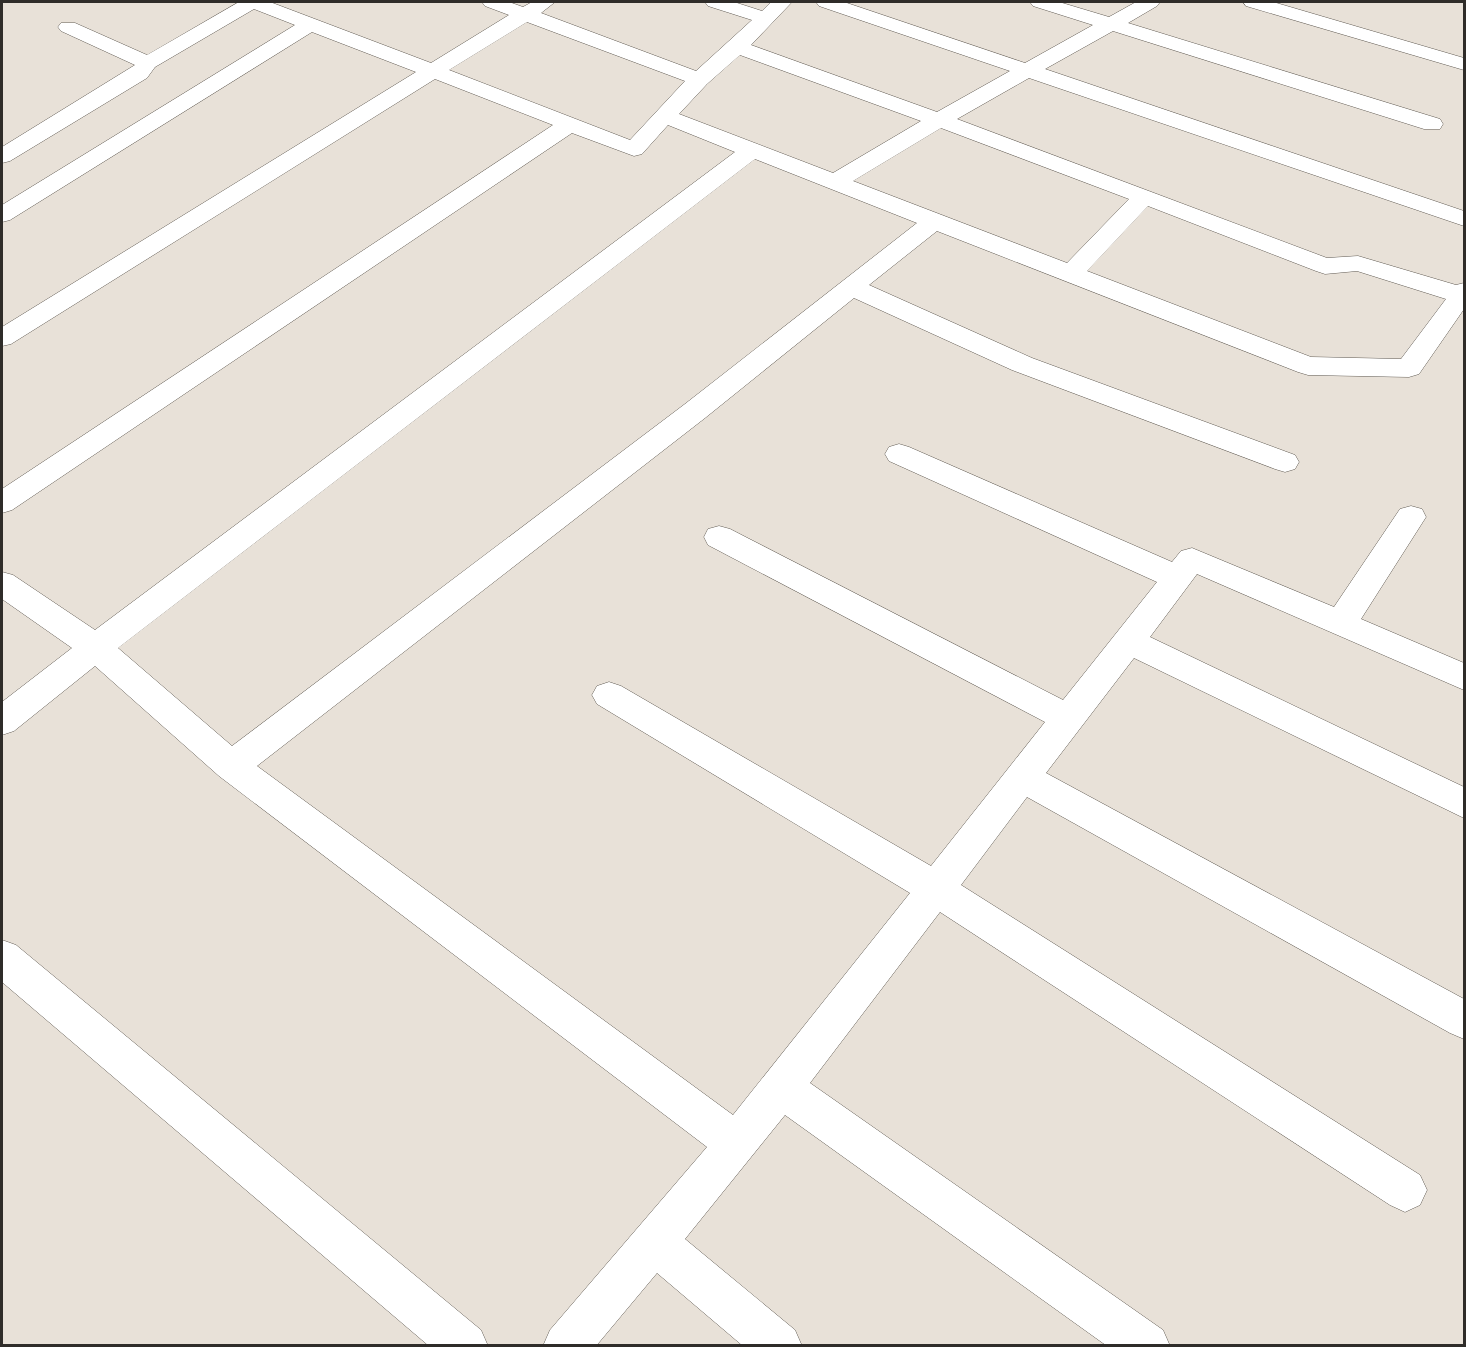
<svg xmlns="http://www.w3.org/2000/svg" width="1466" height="1347" font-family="Ubuntu,sans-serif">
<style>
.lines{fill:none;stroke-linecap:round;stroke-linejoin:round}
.minor-casing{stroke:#625c54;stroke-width:1}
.minor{fill:#fff;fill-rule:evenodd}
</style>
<rect width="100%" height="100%" fill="#e8e1d8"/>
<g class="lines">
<defs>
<g id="minor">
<path d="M239,2H270L431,63L509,15L485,6L482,2H509L523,7L532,2H555L541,13L696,71L752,20L708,6L705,2H734L762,11L771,2H792L751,45L937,112L1010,71L819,6L816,2H844L1025,63L1093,25L1033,6L1030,2H1059L1109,17L1136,2H1160L1157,6L1128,23L1440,119L1443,124L1440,129H1424L1113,31L1045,69L1464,211V226L1029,78L957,119L1327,258L1358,256L1456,285L1464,283V309L1419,374L1409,377L1308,375L1298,372L937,231L869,285L1032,358L1295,455L1299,462L1295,469L1285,472L1275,469L1012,370L854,298L705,418L257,766L733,1115L910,893L597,704L592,695L597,686L609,682L621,686L931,866L1045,722L708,545L704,537L708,529L719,526L730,529L1063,700L1157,582L889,461L885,454L889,447L899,444L909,447L1172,562L1181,551L1192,548L1334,607L1400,509L1411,506L1422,509L1426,517L1361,619L1464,663V690L1197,574L1150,637L1464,787V818L1134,658L1046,773L1464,999V1039L1450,1033L1027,797L961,885L1420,1175L1427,1190L1420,1205L1405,1212L1390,1205L940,912L810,1083L1163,1330L1170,1346H1107L785,1115L685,1239L795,1330L802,1346H743L657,1273L596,1346H543L550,1330L707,1147L219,776L95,666L14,731L2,735V702L72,648L2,599V572L13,575L95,630L735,152L668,125L642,154L634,156L572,133L12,510L2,513V489L553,125L435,79L11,344L2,346V327L416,72L312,32L10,220L2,222V205L295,25L254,9L155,67L147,78L10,161L2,163V147L135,65L61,31L58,27L61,23H75L147,55ZM527,22L685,81L630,140L449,70ZM740,55L921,121L833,173L679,114L707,84ZM941,128L1129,199L1067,263L853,181ZM755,159L917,223L685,404L232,746L118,648ZM1148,206L1316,271L1325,274L1357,271L1446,299L1401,359L1311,357L1087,271Z"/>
<polygon points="1243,2 1273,2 1464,58 1464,70 1246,6"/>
<polygon points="2,940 16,945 481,1330 488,1346 429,1346 2,982"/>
</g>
</defs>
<use href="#minor" class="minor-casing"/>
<use href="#minor" class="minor"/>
</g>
<rect width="1466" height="1347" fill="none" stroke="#2f2c29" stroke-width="6"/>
</svg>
